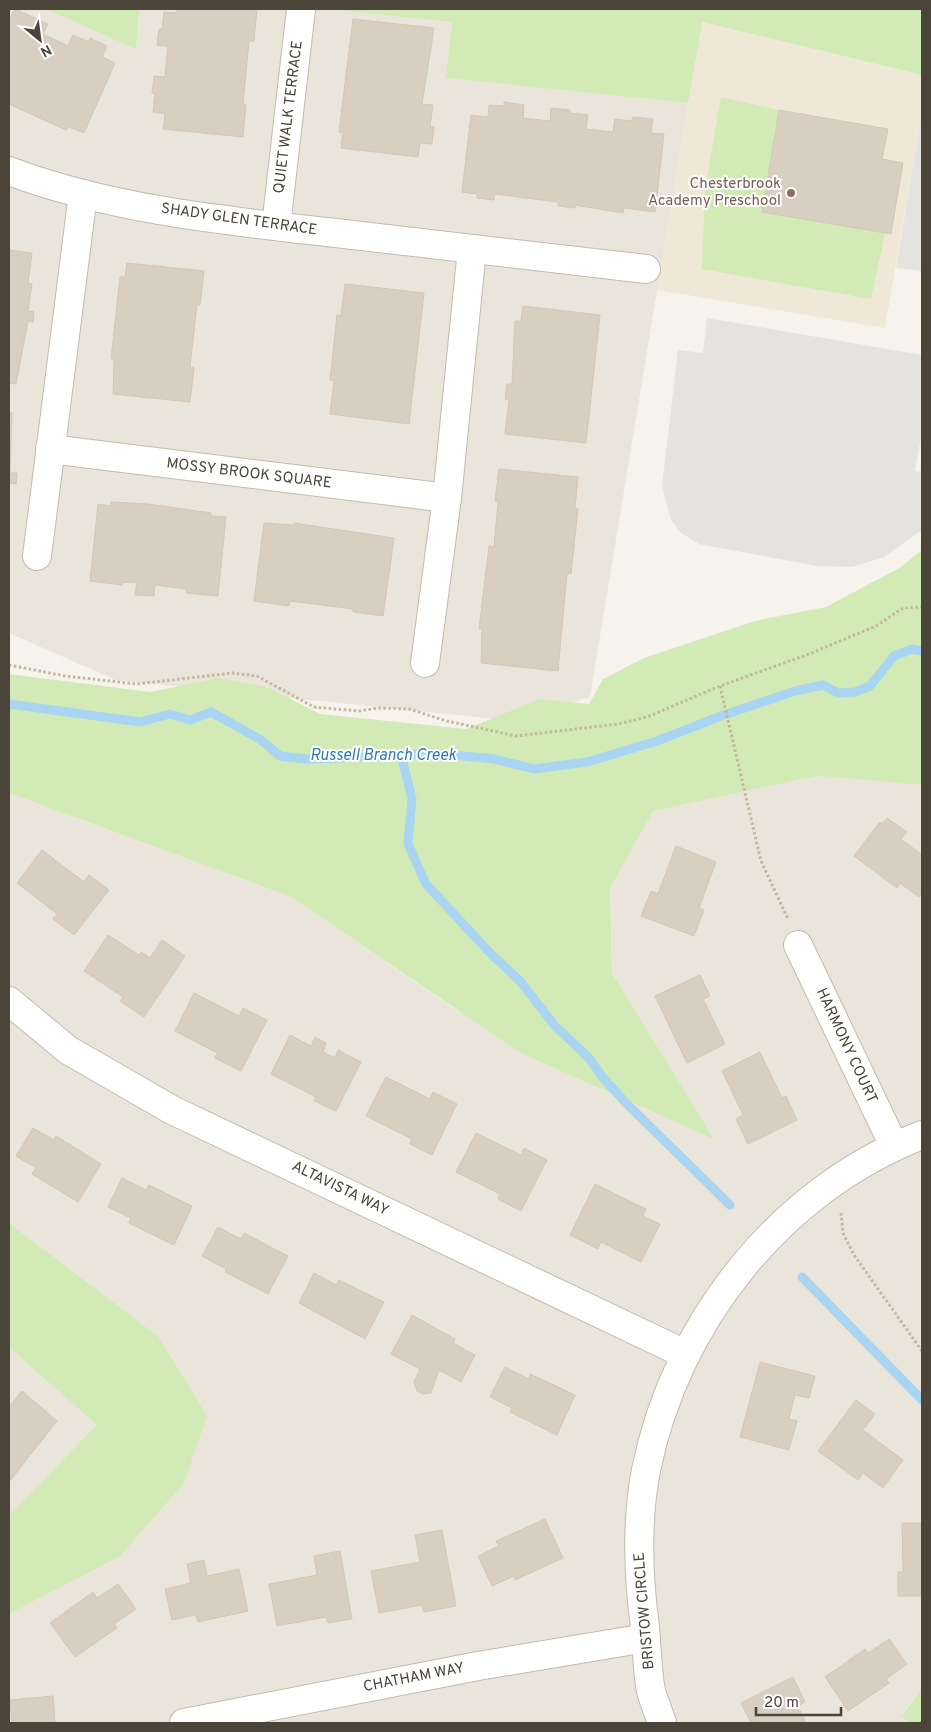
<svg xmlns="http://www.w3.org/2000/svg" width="931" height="1732" font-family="Overpass,sans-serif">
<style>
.residential{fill:#eae5da}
.education{fill:#efe8d6}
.green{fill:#d2eab5}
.parking{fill:#e5e3e0}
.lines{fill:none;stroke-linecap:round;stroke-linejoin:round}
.stream{stroke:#a9d4f2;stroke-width:9}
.building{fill:#d8cfc1;stroke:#d3c7b4}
.minor-casing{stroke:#c2bbae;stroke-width:30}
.path{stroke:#c4b79f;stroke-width:3;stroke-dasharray:2.5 2.5;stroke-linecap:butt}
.minor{stroke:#fff;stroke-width:28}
.education-dot{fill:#8d6e63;stroke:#fff;stroke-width:2}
.labels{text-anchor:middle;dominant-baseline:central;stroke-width:4;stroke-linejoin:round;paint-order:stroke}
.street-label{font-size:15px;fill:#4b4439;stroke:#fff}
.education-label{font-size:15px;fill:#785e54;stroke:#fff;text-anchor:end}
.water-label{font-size:16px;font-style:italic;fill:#2e7ab2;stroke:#fff}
</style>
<rect width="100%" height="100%" fill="#f6f3ec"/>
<g class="residential">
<polygon points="9,9 46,9 136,48 139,9 327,9 452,22 447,78 688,103 590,697 515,721 116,680 9,633"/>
<polygon points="817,776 922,785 922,1689 902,1714 908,1723 9,1723 9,1614 119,1557 158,1336 9,1223 9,793 291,897 458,1011 713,1138 612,973 610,888 652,811"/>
<polygon points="9,1347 98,1425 9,1515"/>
</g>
<polygon class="education" points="701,22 922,75 922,111 885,328 657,290"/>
<g class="green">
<polygon points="46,9 139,9 136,49"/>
<polygon points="327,9 922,9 922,75 702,22 688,103 446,78 452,22"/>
<polygon points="721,97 779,110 762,212 885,233 871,299 702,269 705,190"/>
<polygon points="922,550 922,785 817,776 653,811 610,888 612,973 714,1139 521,1053 291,897 9,793 9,674 150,692 218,678 267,687 320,714 466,729 540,699 589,704 603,679 644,658 755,621 826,607 901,567"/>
<polygon points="9,1223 158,1336 207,1416 184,1483 119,1557 9,1614 9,1515 97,1425 9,1347"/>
<polygon points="922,1689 922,1723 908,1723 902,1715"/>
</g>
<g class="parking">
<polygon points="921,118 922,119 922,271 896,268"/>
<polygon points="707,318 922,355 922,432 915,471 922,472 922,530 884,557 852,567 817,566 699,544 681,533 671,520 662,486 678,350 703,353"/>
</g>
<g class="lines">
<g class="stream">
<polyline points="9,704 140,722 170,714 190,720 211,712 261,740 280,756 306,759 342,758 433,753 494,759 534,769 587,762 657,741 721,716 795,691 823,685 838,693 855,692 870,686 894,656 912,649 922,651"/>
<polyline points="401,755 412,799 408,844 426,884 490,953 520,981 555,1026 588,1057 604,1079 626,1103 730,1205"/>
<polyline points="802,1277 922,1400"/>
</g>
</g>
<g class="building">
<polygon points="15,9 48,24 43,34 68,46 73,35 89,42 90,38 107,46 102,57 115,63 84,133 69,127 66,130 9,104 9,20"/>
<polygon points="177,9 257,9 254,41 249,41 243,104 246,105 243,137 163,129 165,114 153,112 155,94 152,93 154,76 165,77 168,46 157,45 159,29 162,29 164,12 176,13"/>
<polygon points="353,19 434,28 422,104 433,105 430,126 434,127 432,144 420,143 418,157 341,148 343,133 339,132"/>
<polygon points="504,102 524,105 523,118 550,121 551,108 570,110 570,113 588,115 586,129 613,132 615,119 632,121 633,117 653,119 651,133 664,134 655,212 624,208 623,213 575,205 575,208 558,206 558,202 495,194 494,200 477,198 477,194 462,192 471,115 488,117 489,105 504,106"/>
<polygon points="779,110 888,129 882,159 903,163 891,234 762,212"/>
<polygon points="9,250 32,253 28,283 32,284 28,311 34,312 33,322 28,321 16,384 9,383"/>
<polygon points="127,263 204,271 200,305 197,304 190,367 194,368 190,402 113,394 114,359 111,359 120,277 125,277"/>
<polygon points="345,284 424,293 409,424 330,414 334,380 330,380 337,315 341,316"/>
<polygon points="523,306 600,315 586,443 505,434 509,400 505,399 507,384 512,384 515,321 521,321"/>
<polygon points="9,413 12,413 10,473 17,473 16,484 9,483"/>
<polygon points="499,469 578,477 575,508 578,509 571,574 567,573 558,671 481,663 482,629 479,629 489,546 494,547 498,502 495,501"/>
<polygon points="111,502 148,504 211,513 211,516 226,517 218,596 186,593 186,589 155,585 154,596 135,595 137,583 123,582 122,585 90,581 98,504 111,506"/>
<polygon points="264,523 294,525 294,523 394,538 383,616 353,612 353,609 290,601 289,606 254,601"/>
<polygon points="887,818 907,832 901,839 922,855 922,892 919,897 900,883 897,888 854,856 880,822 882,824"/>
<polygon points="676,846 716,862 699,908 704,910 694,936 641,916 651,891 658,894"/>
<polygon points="42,850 84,882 89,875 109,890 74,935 53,919 57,914 17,883"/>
<polygon points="108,935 139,955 141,952 150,958 162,940 185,956 144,1017 120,1001 123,997 84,971"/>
<polygon points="700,975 710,996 703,999 725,1044 687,1063 655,996"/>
<polygon points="194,993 239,1016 243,1008 267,1020 241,1071 215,1058 217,1053 175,1031"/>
<polygon points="290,1035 311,1046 315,1037 326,1043 323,1052 335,1058 338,1050 361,1062 336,1111 314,1101 316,1097 271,1074"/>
<polygon points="760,1052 782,1098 786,1096 797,1120 748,1144 736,1119 743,1115 722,1071"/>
<polygon points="386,1077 430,1099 433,1092 457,1104 432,1155 410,1144 412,1139 366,1116"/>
<polygon points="33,1128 54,1140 56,1136 101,1164 78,1202 32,1174 36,1168 16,1156"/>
<polygon points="476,1133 521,1155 524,1148 547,1160 521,1211 498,1199 500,1194 456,1172"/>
<polygon points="122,1178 146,1190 149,1185 192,1206 174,1245 129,1223 131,1218 108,1207"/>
<polygon points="595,1184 646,1209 643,1216 660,1224 641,1262 601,1242 598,1249 570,1235"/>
<polygon points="218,1227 241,1239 244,1233 288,1256 268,1294 225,1272 226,1269 202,1256"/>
<polygon points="314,1273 336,1285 339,1280 384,1302 365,1339 299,1303"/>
<polygon points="412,1315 455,1339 453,1343 475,1355 461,1382 439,1370 431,1393 423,1394 417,1391 414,1382 420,1369 391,1354"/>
<polygon points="760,1362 815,1376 809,1398 795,1395 789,1419 797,1421 789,1450 740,1437"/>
<polygon points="505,1367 529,1379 530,1374 575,1395 557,1435 510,1412 512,1408 490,1397"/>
<polygon points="22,1391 57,1421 9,1482 9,1407"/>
<polygon points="856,1400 875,1414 863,1430 903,1460 883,1488 863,1473 858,1480 818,1451"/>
<polygon points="545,1519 563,1558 515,1580 514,1576 492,1586 478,1556 499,1546 496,1541"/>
<polygon points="902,1523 922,1523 922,1596 898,1596 898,1572 903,1572"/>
<polygon points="442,1530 456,1606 424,1612 422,1605 379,1613 371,1571 420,1562 415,1535"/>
<polygon points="340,1551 352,1619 328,1623 326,1617 277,1626 269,1584 317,1575 314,1556"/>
<polygon points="204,1560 207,1576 239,1569 248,1611 198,1622 196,1615 172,1620 165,1589 191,1583 187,1564"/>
<polygon points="118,1584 136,1609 114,1624 117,1628 75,1657 50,1623 93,1592 97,1598"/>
<polygon points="889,1639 907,1664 886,1679 889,1683 848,1711 825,1677 865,1649 868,1653"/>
<polygon points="793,1677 805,1702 798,1706 806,1723 759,1723 758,1721 751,1723 741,1703"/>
<polygon points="53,1696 55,1723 12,1723 10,1700"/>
</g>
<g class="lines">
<defs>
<g id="minor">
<path d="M9,171C110,209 220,220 327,232C433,244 539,257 646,269"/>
<polyline points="276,226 301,9"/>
<polyline points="50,449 447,498"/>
<polyline points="37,556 83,194"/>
<polyline points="425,663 447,498 472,249"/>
<polyline points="798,945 894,1146"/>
<polyline points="9,1001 68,1050 172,1110 685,1354"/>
<polyline points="184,1723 478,1666 646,1638"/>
<path d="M662,1723C659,1713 654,1702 651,1691C647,1671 647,1648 645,1627C638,1575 636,1522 646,1470C676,1322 780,1190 922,1135"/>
</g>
</defs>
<use href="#minor" class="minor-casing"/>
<g class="path">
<polyline points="9,665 65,676 137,684 232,673 257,676 314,707 359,711 378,708 409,709 447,721 516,736 618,724 647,717 720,686 809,654 876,626 903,608 922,607"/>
<polyline points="720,686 761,861 788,919"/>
<polyline points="841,1213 843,1233 854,1255 922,1351"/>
<polyline points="920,1723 922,1722"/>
</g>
<use href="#minor" class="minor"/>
</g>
<circle class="education-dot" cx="791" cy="193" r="5"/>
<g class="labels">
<g class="street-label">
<text transform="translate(289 117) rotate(-83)">QUIET WALK TERRACE</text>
<text transform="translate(239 220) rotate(8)">SHADY GLEN TERRACE</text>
<text transform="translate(249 474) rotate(7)">MOSSY BROOK SQUARE</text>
<text transform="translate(846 1046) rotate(65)">HARMONY COURT</text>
<text transform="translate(340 1189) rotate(26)">ALTAVISTA WAY</text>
<text transform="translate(645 1611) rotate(-95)">BRISTOW CIRCLE</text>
<text transform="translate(414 1678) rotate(-11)">CHATHAM WAY</text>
</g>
<g class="education-label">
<text x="781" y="184">Chesterbrook<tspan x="781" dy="17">Academy Preschool</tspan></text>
</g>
<g class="water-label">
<text x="383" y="756">Russell Branch Creek</text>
</g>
</g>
<rect width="931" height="1732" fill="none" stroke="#4b4439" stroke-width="20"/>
<g transform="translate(40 40) rotate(151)" stroke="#ffffff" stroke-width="4" paint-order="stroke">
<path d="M0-4L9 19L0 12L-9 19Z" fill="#4b4439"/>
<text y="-8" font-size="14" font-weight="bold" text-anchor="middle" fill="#4b4439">N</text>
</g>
<path d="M756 1707v8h85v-8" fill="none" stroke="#4b4439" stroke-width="2.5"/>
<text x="764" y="1707" font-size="15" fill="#4b4439" stroke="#ffffff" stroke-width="4" paint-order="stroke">20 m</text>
</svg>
